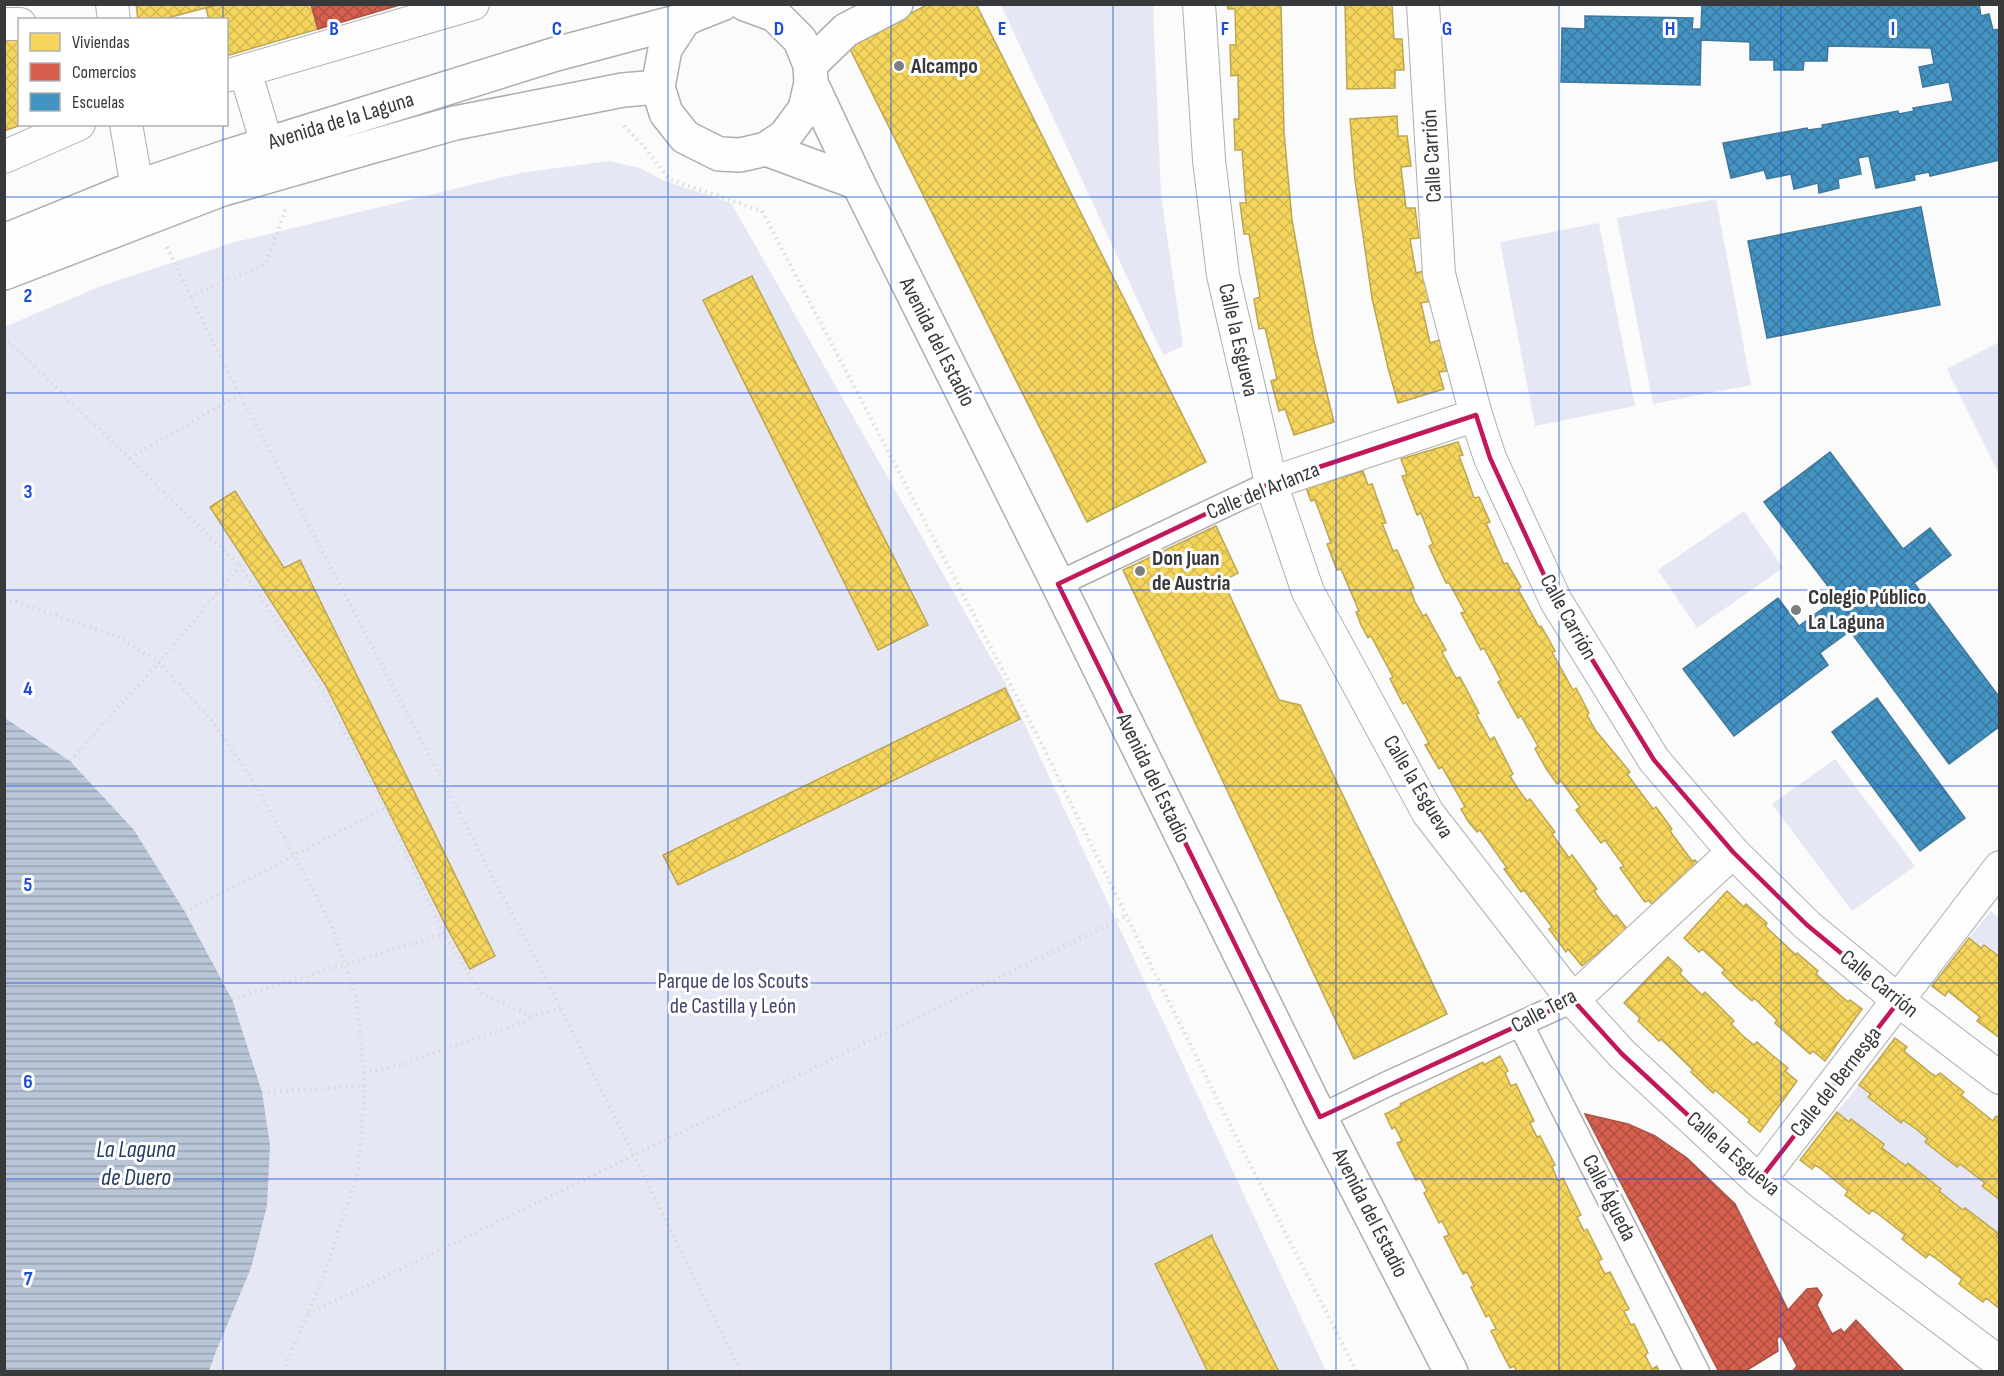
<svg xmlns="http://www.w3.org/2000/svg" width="2004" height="1376" font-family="'Sofia Sans Condensed',sans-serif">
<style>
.green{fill:#e6e7f4}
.water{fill:url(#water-rules)}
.homes{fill:url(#homes-cross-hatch);stroke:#bda652;stroke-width:1.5}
.shops{fill:url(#shops-cross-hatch);stroke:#a75447;stroke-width:1.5}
.schools{fill:url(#schools-cross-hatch);stroke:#40789a;stroke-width:1.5}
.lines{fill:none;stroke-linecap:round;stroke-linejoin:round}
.pedestrian-casing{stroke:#aeaeaf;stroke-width:27}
.minor-casing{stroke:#aeaeaf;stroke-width:34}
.tertiary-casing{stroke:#aeaeaf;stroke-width:36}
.path{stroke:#dadadb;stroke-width:4;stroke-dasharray:1.5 4.5;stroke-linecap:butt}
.pedestrian{stroke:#fefeff;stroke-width:24}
.minor{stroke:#fefeff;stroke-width:32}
.tertiary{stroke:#fefeff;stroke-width:33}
.marked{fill:none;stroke:#c2185b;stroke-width:4.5;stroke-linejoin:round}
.grid{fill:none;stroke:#1d4ed8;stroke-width:1.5;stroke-opacity:0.55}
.poi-dot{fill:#7c7d7e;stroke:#fff;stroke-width:2}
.labels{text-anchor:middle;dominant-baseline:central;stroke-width:6;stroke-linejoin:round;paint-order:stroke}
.poi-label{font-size:22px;font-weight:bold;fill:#38393a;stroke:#fff;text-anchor:start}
.street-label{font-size:22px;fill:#38393a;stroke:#fff}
.park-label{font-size:22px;fill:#444470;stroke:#fff}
.water-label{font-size:24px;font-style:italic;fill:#213a60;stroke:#fff}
.grid-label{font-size:20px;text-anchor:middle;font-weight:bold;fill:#1d4ed8;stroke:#fff;stroke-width:6;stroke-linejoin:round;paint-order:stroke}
</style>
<defs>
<pattern id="water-rules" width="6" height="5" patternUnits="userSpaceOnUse" patternTransform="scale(1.5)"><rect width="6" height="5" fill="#b9c6d8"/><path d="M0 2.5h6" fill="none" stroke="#97a2b0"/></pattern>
<pattern id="homes-cross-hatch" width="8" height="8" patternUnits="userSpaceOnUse" patternTransform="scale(1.5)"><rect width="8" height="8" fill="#f6d55c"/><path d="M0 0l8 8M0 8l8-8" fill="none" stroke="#d4b851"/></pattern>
<pattern id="shops-cross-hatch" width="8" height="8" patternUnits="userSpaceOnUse" patternTransform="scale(1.5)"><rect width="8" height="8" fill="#d6604d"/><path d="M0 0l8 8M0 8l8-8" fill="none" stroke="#af5041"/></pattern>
<pattern id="schools-cross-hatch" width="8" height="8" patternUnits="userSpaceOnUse" patternTransform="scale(1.5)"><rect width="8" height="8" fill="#4393c3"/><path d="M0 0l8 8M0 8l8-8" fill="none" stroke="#39799f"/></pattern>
</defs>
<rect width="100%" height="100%" fill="#fbfbfc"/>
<g class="green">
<polygon points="1001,5 1153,5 1161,195 1183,346 1163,355"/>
<polygon points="609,161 640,168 665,181 731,203 1006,684 1326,1371 209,1371 217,1349 232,999 185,912 134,831 70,761 5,718 4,327 101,286 235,242 520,173"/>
<polygon points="1716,199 1751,385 1653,404 1617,218"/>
<polygon points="1599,223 1635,406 1535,426 1500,242"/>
<polygon points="1999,342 1999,474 1947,369"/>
<polygon points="1744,511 1783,568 1697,628 1658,570"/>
<polygon points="1835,759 1915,866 1852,911 1772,804"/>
<polygon points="1991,911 1999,918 1999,957 1984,945 1981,948 1969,938"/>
<polygon points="1859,1085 1871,1094 1868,1098 1901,1122 1903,1120 1928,1139 1925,1142 1957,1167 1960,1164 1985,1183 1982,1186 1999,1200 1999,1239 1996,1236 1998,1233 1966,1208 1963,1210 1939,1191 1941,1188 1909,1163 1906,1166 1882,1148 1884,1144 1852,1119 1849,1122 1837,1112"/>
</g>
<polygon class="water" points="5,718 70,761 134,830 185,912 232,999 262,1092 270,1145 267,1206 251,1268 217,1349 209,1371 5,1371"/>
<g class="homes">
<polygon points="136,4 220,4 160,20 138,20"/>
<polygon points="220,4 311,4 318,29 226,56 226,20 209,20 206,8"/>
<polygon points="929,4 976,4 1206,462 1087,522 848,45"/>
<polygon points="1227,4 1281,4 1284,132 1292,220 1314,341 1334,422 1294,435 1285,409 1279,411 1271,381 1277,379 1265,328 1259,329 1254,299 1260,297 1249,234 1244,234 1240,203 1246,203 1242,150 1235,150 1234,119 1239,119 1238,75 1231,76 1230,45 1236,45 1235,9 1228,9"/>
<polygon points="1345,4 1392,4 1394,39 1402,39 1404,70 1395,70 1395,88 1347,89"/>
<polygon points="4,39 20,39 20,124 24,124 4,131"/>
<polygon points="1397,116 1398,136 1407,136 1411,166 1401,167 1406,208 1415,208 1419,238 1410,239 1416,273 1424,271 1431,301 1421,303 1430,343 1440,340 1447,371 1439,372 1444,389 1398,403 1388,368 1372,298 1355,180 1350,119"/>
<polygon points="752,276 928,625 878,650 703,300"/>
<polygon points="1458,442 1463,455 1459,456 1467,477 1474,498 1479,497 1490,522 1486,523 1504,564 1507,563 1521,587 1518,589 1539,627 1541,626 1548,638 1555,651 1552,652 1573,690 1576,688 1589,713 1587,715 1596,731 1621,761 1630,772 1627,774 1653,809 1656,807 1672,829 1670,831 1692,861 1695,860 1702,869 1654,907 1649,900 1645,902 1620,868 1624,866 1615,854 1605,840 1601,843 1576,810 1580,807 1561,781 1557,784 1547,770 1535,749 1538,746 1521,716 1518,718 1498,682 1501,680 1484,648 1481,650 1461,613 1465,612 1449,583 1446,583 1429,546 1433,544 1421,513 1417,515 1402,476 1407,475 1401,459"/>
<polygon points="1363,471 1368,485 1372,484 1386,523 1382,523 1393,551 1397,550 1414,588 1410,589 1415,602 1423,616 1426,614 1446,650 1442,652 1456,678 1460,677 1469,694 1479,713 1476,714 1490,740 1494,737 1513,774 1510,776 1518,789 1527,801 1530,799 1555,832 1552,834 1569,858 1572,855 1597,889 1594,891 1603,903 1614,917 1616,915 1627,929 1582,966 1568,949 1566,952 1549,929 1552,927 1524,890 1521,892 1504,869 1507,868 1480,830 1477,832 1468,821 1461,809 1465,807 1442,767 1439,769 1425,745 1429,743 1406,702 1403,704 1390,679 1393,677 1371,636 1368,638 1361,625 1356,612 1359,611 1341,569 1337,570 1327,544 1331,543 1323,521 1315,500 1311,501 1306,488"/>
<polygon points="235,491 284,568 300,560 495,956 470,969 448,930 326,686 210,507"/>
<polygon points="1216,526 1238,573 1223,581 1279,700 1300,705 1447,1014 1354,1059 1123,570"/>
<polygon points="1005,688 1020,719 678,885 663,855"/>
<polygon points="1727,891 1744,907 1746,904 1767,923 1765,926 1796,955 1797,953 1818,971 1816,974 1833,989 1848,1002 1850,1000 1862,1009 1825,1061 1813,1051 1810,1054 1775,1023 1777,1020 1754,998 1752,1001 1737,988 1722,973 1725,970 1714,960 1702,949 1699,952 1684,938"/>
<polygon points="1969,938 1981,948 1984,945 2000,957 2000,1038 1977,1021 1980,1017 1948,991 1945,996 1932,986"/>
<polygon points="1668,957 1682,970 1680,974 1702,995 1705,992 1734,1021 1731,1024 1742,1035 1754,1045 1757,1042 1772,1055 1788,1068 1785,1071 1797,1081 1760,1132 1748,1122 1750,1120 1715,1090 1713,1093 1691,1072 1693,1070 1661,1039 1659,1041 1638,1021 1640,1018 1624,1003"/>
<polygon points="1895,1038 1907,1047 1904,1051 1932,1074 1936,1076 1940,1073 1964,1092 1961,1095 1989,1118 1993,1121 1996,1116 2000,1119 2000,1200 1982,1186 1985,1183 1960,1164 1957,1167 1925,1142 1928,1139 1916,1129 1903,1120 1901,1123 1868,1097 1871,1094 1859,1085"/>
<polygon points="1500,1056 1508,1071 1505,1073 1511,1086 1516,1084 1534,1121 1530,1123 1537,1137 1540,1136 1555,1165 1552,1166 1558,1181 1563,1178 1581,1215 1577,1217 1584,1231 1587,1229 1602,1259 1598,1261 1605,1274 1610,1272 1629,1309 1624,1311 1631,1325 1634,1324 1648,1353 1645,1355 1652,1369 1657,1366 1659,1372 1517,1372 1514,1366 1510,1368 1501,1351 1491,1331 1496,1329 1489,1315 1486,1317 1471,1287 1474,1286 1467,1272 1463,1274 1444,1237 1449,1235 1442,1221 1439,1223 1424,1193 1427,1191 1420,1178 1416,1180 1397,1143 1402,1141 1395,1127 1392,1129 1385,1114 1401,1106 1400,1104 1483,1062 1484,1065"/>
<polygon points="1837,1112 1849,1122 1851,1119 1884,1144 1882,1148 1906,1166 1908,1163 1941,1189 1939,1191 1963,1210 1965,1208 1998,1233 1996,1236 2000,1239 2000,1309 1986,1298 1983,1302 1959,1284 1962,1279 1934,1257 1929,1254 1926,1258 1902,1239 1905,1235 1877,1213 1872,1210 1869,1214 1845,1195 1848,1191 1820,1168 1815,1165 1812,1169 1800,1160"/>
<polygon points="1212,1235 1212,1237 1279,1372 1208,1372 1155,1264"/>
</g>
<g class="shops">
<polygon points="311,4 403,4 318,29"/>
<polygon points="1585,1114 1628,1124 1655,1136 1687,1158 1735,1204 1788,1310 1807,1289 1817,1288 1822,1295 1817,1305 1832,1334 1841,1329 1844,1333 1856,1320 1905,1372 1792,1372 1797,1366 1781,1336 1777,1338 1778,1351 1744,1372 1719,1372"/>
</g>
<g class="schools">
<polygon points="1702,4 1979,4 1981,16 1989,14 1993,30 2000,29 2000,160 1930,176 1929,172 1914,175 1915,180 1876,188 1869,156 1858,158 1861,174 1838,179 1839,188 1819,193 1818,183 1794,189 1791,174 1767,179 1764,170 1731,178 1723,143 1807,128 1808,130 1823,128 1822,125 1898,111 1899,114 1914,111 1913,108 1953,101 1949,82 1923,87 1919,67 1934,64 1931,48 1828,46 1827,61 1804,61 1803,70 1774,70 1774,60 1750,60 1750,42 1701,40 1700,85 1561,82 1562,28 1585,29 1585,16 1693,18 1692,29 1701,29"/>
<polygon points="1921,207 1940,305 1767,338 1748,241"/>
<polygon points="1830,452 1903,549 1930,528 1951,555 1914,583 2000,698 2000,726 1949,764 1850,631 1820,653 1828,665 1734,736 1683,669 1778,598 1799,626 1837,598 1764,502"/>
<polygon points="1877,698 1965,818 1920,851 1832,732"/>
</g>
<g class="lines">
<defs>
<g id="pedestrian">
<polyline points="1058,584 1271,483"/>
<polyline points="1521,1025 1697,1372"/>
<polyline points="1320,1117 1385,1085 1573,1000"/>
</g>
<g id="minor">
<polyline points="112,4 114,20"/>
<polyline points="1199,4 1209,160 1223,275 1271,483 1308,592 1428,813 1573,1000 1622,1054 1759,1181 2000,1363"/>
<polyline points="1423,4 1439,274 1476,415 1490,458 1556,601 1654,760 1733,852 1807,925 1899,1001 2000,1078"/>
<polyline points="4,24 20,24"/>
<polyline points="245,71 267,144"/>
<polyline points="226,76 473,4"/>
<polyline points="126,124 137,187"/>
<polyline points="4,157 79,124"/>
<polyline points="1271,483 1476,415"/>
<polyline points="1573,1000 1733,852"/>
<polyline points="1759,1181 2000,867"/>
</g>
<g id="tertiary">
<polyline points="722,4 694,15 684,20 665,49 658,87 666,113 685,137 719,154 740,155 766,149 785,136 805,109 811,83 810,65 800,40 775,15 745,4"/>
<polyline points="810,65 846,30 896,4"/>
<polyline points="811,83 858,183 1058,584 1320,1117 1451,1372"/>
<polyline points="766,149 858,183"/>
<polyline points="4,241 137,187 229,156 556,54 684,20"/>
<polyline points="4,273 220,190 363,149 455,123 623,90 658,87"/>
</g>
</defs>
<use href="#pedestrian" class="pedestrian-casing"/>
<use href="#minor" class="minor-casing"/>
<use href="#tertiary" class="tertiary-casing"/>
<g class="path">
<polyline points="624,126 645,148 669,179 762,211 1041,743 1237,1139 1357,1372"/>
<polyline points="167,247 212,340 561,1008 741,1372"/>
<path d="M191,298C214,282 242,276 266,263L286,208"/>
<polyline points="4,337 240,566"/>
<polyline points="130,458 240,394"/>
<polyline points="4,600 14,601 117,636 159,662 212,721 257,787 331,924 356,997 365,1086 358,1172 324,1275 283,1372"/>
<polyline points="70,761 159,662 240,566 322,689 385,808 444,934 481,993 532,1016 561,1008"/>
<polyline points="185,912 384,809"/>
<polyline points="232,999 444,934"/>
<polyline points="364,1073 406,1063 529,1020 532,1016"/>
<polyline points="262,1092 365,1086"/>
<polyline points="308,1314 1126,916"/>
</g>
<use href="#pedestrian" class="pedestrian"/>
<use href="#minor" class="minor"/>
<use href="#tertiary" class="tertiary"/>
</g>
<path class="marked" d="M1476,415L1490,458L1556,601L1654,760L1733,852L1807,925L1899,1001L1759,1181L1622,1054L1573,1000L1320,1117L1058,584L1271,483Z"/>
<path class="grid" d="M223,4V20M445,4V1372M668,4V1372M891,4V1372M1113,4V1372M1336,4V1372M1559,4V1372M1781,4V1372M223,124V1372M4,197H2000M4,393H2000M4,590H2000M4,786H2000M4,983H2000M4,1179H2000"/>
<g class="poi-dot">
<circle cx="899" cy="66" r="6"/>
<circle cx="1140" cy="571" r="6"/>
<circle cx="1796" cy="610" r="6"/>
</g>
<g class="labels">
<g class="poi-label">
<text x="911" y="66">Alcampo</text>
<text x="1152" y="558">Don Juan<tspan x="1152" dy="25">de Austria</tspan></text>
<text x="1808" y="597">Colegio Público<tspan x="1808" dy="25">La Laguna</tspan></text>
</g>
<g class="street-label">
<text transform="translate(341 121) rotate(-17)">Avenida de la Laguna</text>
<text transform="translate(1432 156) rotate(-93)">Calle Carrión</text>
<text transform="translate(1238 340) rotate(77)">Calle la Esgueva</text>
<text transform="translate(937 342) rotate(63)">Avenida del Estadio</text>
<text transform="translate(1263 491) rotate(-22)">Calle del Arlanza</text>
<text transform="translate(1568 617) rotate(61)">Calle Carrión</text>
<text transform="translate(1153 778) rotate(64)">Avenida del Estadio</text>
<text transform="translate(1418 787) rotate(59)">Calle la Esgueva</text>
<text transform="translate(1879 984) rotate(39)">Calle Carrión</text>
<text transform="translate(1544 1011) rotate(-28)">Calle Tera</text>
<text transform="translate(1836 1082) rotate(-52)">Calle del Bernesga</text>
<text transform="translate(1733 1154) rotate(41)">Calle la Esgueva</text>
<text transform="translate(1609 1198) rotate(63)">Calle Águeda</text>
<text transform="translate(1370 1213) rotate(63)">Avenida del Estadio</text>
</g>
<g class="park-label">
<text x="733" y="981">Parque de los Scouts<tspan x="733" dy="25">de Castilla y León</tspan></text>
</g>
<g class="water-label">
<text x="136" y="1149">La Laguna<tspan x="136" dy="28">de Duero</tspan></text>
</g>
</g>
<g class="grid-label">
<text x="334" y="35">B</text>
<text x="557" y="35">C</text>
<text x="779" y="35">D</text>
<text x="1002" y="35">E</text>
<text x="1225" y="35">F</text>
<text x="1447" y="35">G</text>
<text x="1670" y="35">H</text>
<text x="1893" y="35">I</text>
<text x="28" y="302">2</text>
<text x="28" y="498">3</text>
<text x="28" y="695">4</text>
<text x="28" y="891">5</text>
<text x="28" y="1088">6</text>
<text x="28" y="1285">7</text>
</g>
<rect width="2004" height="1376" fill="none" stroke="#38393a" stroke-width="12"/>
<rect x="18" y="18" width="210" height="108" fill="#ffffff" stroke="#afb0b0" stroke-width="1.5"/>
<rect x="30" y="33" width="30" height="18" fill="#f6d55c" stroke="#afb0b0" stroke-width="1.5"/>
<text x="72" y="48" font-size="18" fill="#38393a">Viviendas</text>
<rect x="30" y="63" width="30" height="18" fill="#d6604d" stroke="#afb0b0" stroke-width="1.5"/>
<text x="72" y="78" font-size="18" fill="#38393a">Comercios</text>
<rect x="30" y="93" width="30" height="18" fill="#4393c3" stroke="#afb0b0" stroke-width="1.5"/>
<text x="72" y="108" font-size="18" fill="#38393a">Escuelas</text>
</svg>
